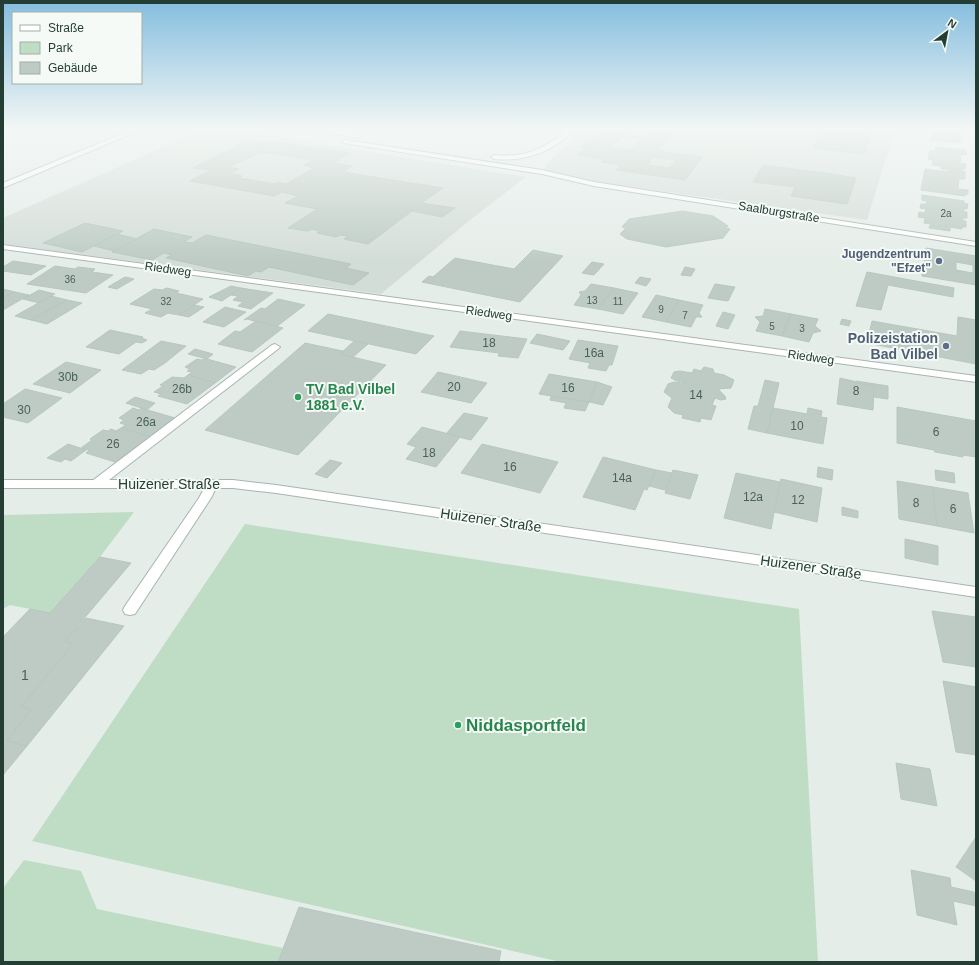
<svg xmlns="http://www.w3.org/2000/svg" width="979" height="965" font-family="Helvetica,sans-serif">
<style>
.built{fill:#d3ddd8}
.green{fill:#bfddc5}
.building{fill:#bdcbc4;stroke:#b7c7bf;fill-rule:evenodd}
.lines{fill:none;stroke-linecap:round;stroke-linejoin:round}
.lane-casing{stroke:#a7b5b0;stroke-width:2}
.street-casing{stroke:#a7b5b0;stroke-width:2}
.lane{fill:#fff;fill-rule:evenodd}
.street{fill:#fff;fill-rule:evenodd}
.service-dot{fill:#5c6f8a;stroke:#f5faf7;stroke-width:1.5}
.leisure-dot{fill:#2e9e5b;stroke:#f5faf7;stroke-width:1.5}
.labels{text-anchor:middle;dominant-baseline:central;stroke-width:4;stroke-linejoin:round;paint-order:stroke}
.far-number-label{font-size:10px;fill:#4a615a}
.far-street-label{font-size:12px;fill:#243e36;stroke:#f5faf7}
.far-service-label{font-size:12px;font-weight:bold;fill:#4e5e75;stroke:#f5faf7;text-anchor:end}
.number-label{font-size:12px;fill:#4a615a}
.service-label{font-size:14px;font-weight:bold;fill:#4e5e75;stroke:#f5faf7;text-anchor:end}
.leisure-label{font-size:14px;font-weight:bold;fill:#27864d;stroke:#f5faf7;text-anchor:start}
.street-label{font-size:14px;fill:#243e36;stroke:#f5faf7}
.near-number-label{font-size:14px;fill:#4a615a}
.near-leisure-label{font-size:17px;font-weight:bold;fill:#27864d;stroke:#f5faf7;text-anchor:start}
</style>
<rect width="100%" height="100%" fill="#e5ede9"/>
<g class="built">
<polygon points="206,128 225,128 526,177 470,220 381,294 3,244 3,218"/>
<polygon points="587,128 895,128 867,220 597,182 544,170 548,162"/>
</g>
<g class="green">
<polygon points="134,512 100,557 50,613 10,605 3,609 3,515"/>
<polygon points="245,524 799,609 818,962 561,962 32,841"/>
<polygon points="24,860 81,871 97,909 283,948 278,962 3,962 3,888"/>
</g>
<g class="building">
<path d="M606,128H630L625,134L643,136L650,128H678L657,151L702,157L685,180L616,170L621,165L601,162L605,159L578,155L585,148L580,147L584,144H589L601,134L595,133L598,130L604,131ZM622,137L641,139L630,150L611,148ZM654,157L676,160L669,168L647,165Z"/>
<polygon points="803,128 873,128 864,154 813,148 820,133 802,130"/>
<polygon points="932,128 961,128 960,143 931,140"/>
<path d="M249,140L266,143L271,141L350,153L333,163L352,166L343,172L443,188L421,203L455,208L442,217L412,211L368,244L344,239L348,236L340,235L336,237L317,233L319,231L312,229L308,231L288,228L317,209L285,203L298,196L282,192L274,196L190,181L211,170L193,168ZM261,152L313,160L304,165L314,168L286,184L278,182L275,184L239,178L242,176L230,173L239,169L229,167Z"/>
<polygon points="936,147 966,150 966,155 961,154 960,163 966,164 965,169 932,165 933,160 928,159 930,150 935,151"/>
<polygon points="763,165 826,173 856,178 847,204 791,196 795,187 753,182"/>
<polygon points="941,166 962,169 962,171 965,172 965,174 948,172 948,170 941,169"/>
<polygon points="925,169 965,174 965,179 959,179 958,189 968,190 968,194 965,194 965,196 921,190"/>
<polygon points="922,195 964,201 964,203 968,204 967,209 964,208 964,212 967,212 967,218 963,218 963,221 966,221 966,227 962,227 962,229 924,223 925,218 918,217 919,212 925,213 926,209 920,208 921,204 926,204 927,201 922,200"/>
<polygon points="683,211 713,216 728,226 726,228 730,229 723,238 666,247 627,239 620,234 626,228 622,227 629,219"/>
<polygon points="85,223 123,231 82,252 43,243"/>
<polygon points="930,225 950,228 950,231 929,228"/>
<polygon points="154,229 192,237 184,242 192,243 206,235 351,264 346,268 369,273 353,285 269,267 261,272 256,271 248,276 166,258 172,255 164,253 152,260 112,252"/>
<polygon points="117,234 137,239 114,251 94,246"/>
<path d="M926,248L976,256V285L922,276ZM956,262L973,265V273L956,270Z"/>
<polygon points="533,250 563,256 520,302 422,282 429,276 433,277 455,258 514,269"/>
<polygon points="13,261 46,266 31,275 3,271 3,267"/>
<polygon points="592,262 604,264 594,275 582,273"/>
<polygon points="55,266 75,269 78,267 95,269 92,272 113,275 86,293 27,284"/>
<polygon points="685,267 695,269 691,276 681,275"/>
<polygon points="867,272 954,288 953,297 888,285 881,310 856,306"/>
<polygon points="125,277 134,279 117,289 108,287"/>
<polygon points="640,277 651,279 646,286 635,283"/>
<polygon points="591,284 614,288 598,309 574,305 581,295 579,292 585,291"/>
<polygon points="715,284 735,287 728,301 708,298"/>
<polygon points="231,286 241,288 222,301 209,297"/>
<polygon points="167,288 179,291 176,293 203,299 179,315 168,313 161,317 145,313 152,309 130,304 154,289 162,290"/>
<polygon points="241,288 273,293 251,309 238,306 243,302 233,300 238,296 231,295"/>
<polygon points="614,288 638,293 623,314 598,309"/>
<polygon points="3,289 15,292 3,298"/>
<polygon points="39,290 55,294 39,303 23,299"/>
<polygon points="15,292 29,295 3,310 3,298"/>
<polygon points="656,295 679,300 666,322 642,317"/>
<polygon points="51,296 67,300 31,320 15,316"/>
<polygon points="278,299 305,305 276,327 247,319 244,320 261,308 265,309"/>
<polygon points="67,300 82,303 47,324 31,320"/>
<polygon points="679,300 703,305 699,313 702,317 696,317 691,327 666,322"/>
<polygon points="194,305 204,307 189,317 179,315"/>
<polygon points="225,307 246,312 224,327 203,322"/>
<polygon points="765,309 791,314 782,336 756,331 760,322 755,317 763,316"/>
<polygon points="723,312 735,315 728,329 716,326"/>
<polygon points="328,314 434,336 416,354 308,331"/>
<polygon points="791,314 818,319 815,326 821,331 813,333 809,342 782,336"/>
<polygon points="958,317 976,320 976,364 867,343 872,321 957,336"/>
<polygon points="842,319 851,321 849,326 840,324"/>
<polygon points="256,321 283,328 252,352 218,344 235,331 240,332"/>
<polygon points="110,330 143,337 141,338 147,340 142,343 136,342 119,354 86,347"/>
<polygon points="460,331 527,339 518,358 498,356 499,353 450,347"/>
<polygon points="537,334 570,341 563,350 530,343"/>
<polygon points="578,340 618,346 612,365 609,365 606,371 588,368 590,363 569,359"/>
<polygon points="161,341 186,346 165,363 154,370 149,369 141,374 122,370"/>
<polygon points="354,341 368,344 353,357 340,354"/>
<polygon points="305,343 343,351 340,354 386,365 298,455 205,430"/>
<polygon points="195,349 213,354 207,359 188,354"/>
<polygon points="205,358 207,359 236,367 215,383 188,375 192,372 187,371 190,369 185,367 197,359 202,360"/>
<polygon points="66,362 101,370 70,393 33,384"/>
<polygon points="704,367 713,369 714,373 724,375 734,380 731,388 718,389 725,396 726,399 721,400 715,398 712,405 716,406 711,420 701,418 700,422 682,418 683,415 674,413 668,407 672,398 664,392 668,384 674,382 687,384 687,383 677,381 671,378 674,372 680,371 692,373 694,369 701,371"/>
<polygon points="438,372 487,383 471,403 421,392"/>
<polygon points="549,374 597,382 589,402 539,394"/>
<polygon points="188,375 215,383 187,404 158,396 161,394 154,392 163,386 160,385 172,377 184,378"/>
<polygon points="840,378 874,386 873,410 837,404"/>
<polygon points="765,380 779,383 767,433 748,429 754,406 758,406"/>
<polygon points="856,381 888,386 888,399 874,397 874,386 856,383"/>
<polygon points="597,382 612,387 603,405 589,402"/>
<polygon points="25,389 62,398 28,423 3,417 3,404"/>
<polygon points="551,396 589,402 585,411 564,408 566,403 550,400"/>
<polygon points="135,397 155,403 147,410 126,403"/>
<polygon points="897,407 976,421 976,457 963,455 963,457 935,452 934,450 897,443"/>
<polygon points="133,408 139,410 141,408 175,418 150,437 121,428 126,425 120,423 124,420 119,418"/>
<polygon points="773,408 807,414 808,408 822,411 821,417 827,418 823,444 767,433"/>
<polygon points="464,413 488,418 471,440 446,434"/>
<polygon points="422,427 460,437 436,467 406,459 416,447 407,444"/>
<polygon points="121,428 150,437 115,462 86,453 89,450 81,448 92,440 90,439 103,430 108,431 111,429 116,431"/>
<polygon points="68,444 86,450 71,461 65,459 61,462 47,458"/>
<polygon points="482,444 558,462 540,493 461,473"/>
<polygon points="603,457 656,470 647,490 644,489 635,510 583,497"/>
<polygon points="330,460 342,463 327,478 315,474"/>
<polygon points="818,467 833,470 832,480 817,477"/>
<polygon points="656,470 672,473 665,490 649,486"/>
<polygon points="673,470 698,475 690,499 665,493"/>
<polygon points="935,470 954,473 955,483 936,480"/>
<polygon points="736,473 780,482 771,529 724,518"/>
<polygon points="781,479 822,488 817,522 774,512"/>
<polygon points="897,481 933,487 937,526 899,519"/>
<polygon points="933,487 968,493 974,533 937,526"/>
<polygon points="842,507 858,511 858,518 842,515"/>
<polygon points="905,539 938,546 938,565 905,558"/>
<polygon points="100,557 131,563 65,641 73,644 21,707 31,709 7,741 27,746 3,775 3,637 30,609 50,613"/>
<polygon points="932,611 976,617 976,667 943,662"/>
<polygon points="86,618 124,626 27,746 7,741 31,709 21,707 73,644 65,641"/>
<polygon points="943,681 976,687 976,755 956,752"/>
<polygon points="896,763 930,769 937,806 901,799"/>
<polygon points="976,837 976,881 956,867"/>
<polygon points="911,870 950,878 951,887 974,892 976,906 953,901 957,925 917,915"/>
<polygon points="299,907 501,951 499,962 278,962"/>
</g>
<g class="lines">
<defs>
<g id="lane">
<polygon points="275,344 280,347 278,349 100,487 92,487 90,484 92,481 272,345"/>
<polygon points="212,480 216,481 218,484 211,498 135,614 130,615 125,614 123,610 125,606 199,498 208,481"/>
</g>
<g id="street">
<polygon points="136,128 145,128 3,188 3,183"/>
<polygon points="304,128 321,128 357,134 360,136 357,138"/>
<path d="M569,128H576C553,152 526,162 494,159L491,157L494,155C527,158 544,149 569,128Z"/>
<polygon points="345,140 542,170 594,182 976,242 976,246 594,186 542,174 343,143 342,142"/>
<polygon points="3,245 976,376 976,382 3,249"/>
<polygon points="3,480 233,480 276,485 976,587 976,597 276,493 233,488 3,488"/>
</g>
</defs>
<use href="#lane" class="lane-casing"/>
<use href="#street" class="street-casing"/>
<use href="#lane" class="lane"/>
<use href="#street" class="street"/>
</g>
<linearGradient id="sky" x2="0" y2="1"><stop stop-color="#84bdde"/><stop offset="0.49" stop-color="#f3f7f5"/><stop offset="1" stop-color="#f3f7f5" stop-opacity="0"/></linearGradient>
<rect width="979" height="263" fill="url(#sky)"/>
<g class="service-dot">
<circle cx="939" cy="261" r="4"/>
<circle cx="946" cy="346" r="4"/>
</g>
<g class="leisure-dot">
<circle cx="298" cy="397" r="4"/>
<circle cx="458" cy="725" r="4"/>
</g>
<g class="labels">
<g class="far-number-label">
<text x="946" y="213">2a</text>
<text x="70" y="279">36</text>
<text x="592" y="300">13</text>
<text x="166" y="301">32</text>
<text x="618" y="301">11</text>
<text x="661" y="309">9</text>
<text x="685" y="315">7</text>
<text x="772" y="326">5</text>
<text x="802" y="328">3</text>
</g>
<g class="far-street-label">
<text transform="translate(779 212) rotate(9)">Saalburgstraße</text>
<text transform="translate(168 269) rotate(8)">Riedweg</text>
<text transform="translate(489 313) rotate(8)">Riedweg</text>
<text transform="translate(811 357) rotate(8)">Riedweg</text>
</g>
<g class="far-service-label">
<text x="931" y="254">Jugendzentrum<tspan x="931" dy="14">"Efzet"</tspan></text>
</g>
<g class="number-label">
<text x="489" y="343">18</text>
<text x="594" y="353">16a</text>
<text x="68" y="377">30b</text>
<text x="454" y="387">20</text>
<text x="568" y="388">16</text>
<text x="182" y="389">26b</text>
<text x="856" y="391">8</text>
<text x="696" y="395">14</text>
<text x="24" y="410">30</text>
<text x="146" y="422">26a</text>
<text x="797" y="426">10</text>
<text x="936" y="432">6</text>
<text x="113" y="444">26</text>
<text x="429" y="453">18</text>
<text x="510" y="467">16</text>
<text x="622" y="478">14a</text>
<text x="753" y="497">12a</text>
<text x="798" y="500">12</text>
<text x="916" y="503">8</text>
<text x="953" y="509">6</text>
</g>
<g class="service-label">
<text x="938" y="338">Polizeistation<tspan x="938" dy="16">Bad Vilbel</tspan></text>
</g>
<g class="leisure-label">
<text x="306" y="389">TV Bad Vilbel<tspan x="306" dy="16">1881 e.V.</tspan></text>
</g>
<g class="street-label">
<text x="169" y="484">Huizener Straße</text>
<text transform="translate(491 520) rotate(8)">Huizener Straße</text>
<text transform="translate(811 567) rotate(8)">Huizener Straße</text>
</g>
<g class="near-number-label">
<text x="25" y="675">1</text>
</g>
<g class="near-leisure-label">
<text x="466" y="725">Niddasportfeld</text>
</g>
</g>
<rect width="979" height="965" fill="none" stroke="#243e36" stroke-width="8"/>
<rect x="12" y="12" width="130" height="72" fill="#f5faf7" stroke="#a1afaa"/>
<rect x="20" y="25" width="20" height="6" fill="#ffffff" stroke="#a1afaa"/>
<text x="48" y="32" font-size="12" fill="#243e36">Straße</text>
<rect x="20" y="42" width="20" height="12" fill="#bfddc5" stroke="#a1afaa"/>
<text x="48" y="52" font-size="12" fill="#243e36">Park</text>
<rect x="20" y="62" width="20" height="12" fill="#bdcbc4" stroke="#a1afaa"/>
<text x="48" y="72" font-size="12" fill="#243e36">Gebäude</text>
<g transform="translate(947 32) rotate(32)" stroke="#f5faf7" stroke-width="3" paint-order="stroke">
<path d="M0-3L7 15L0 10L-7 15Z" fill="#243e36"/>
<text y="-6" font-size="11" font-weight="bold" text-anchor="middle" fill="#243e36">N</text>
</g>
</svg>
